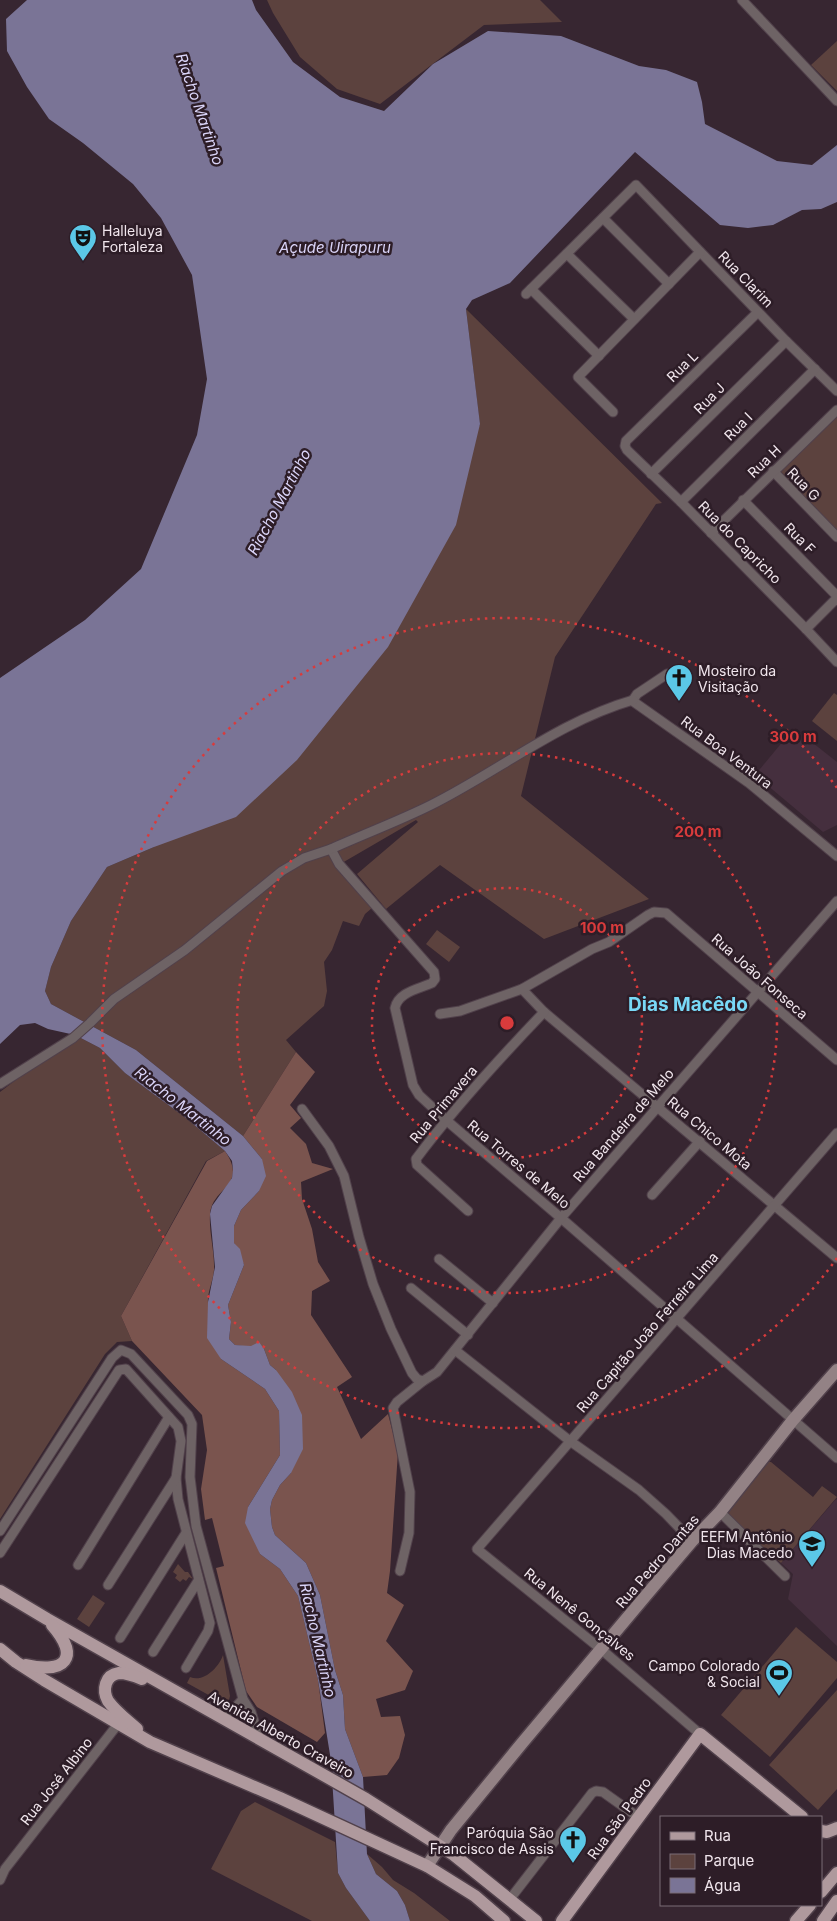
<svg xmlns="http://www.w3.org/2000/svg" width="837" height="1921" font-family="Inter,sans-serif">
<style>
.built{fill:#452f3e}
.green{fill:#5c423e}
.forest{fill:#7a544e}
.water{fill:#7a7496}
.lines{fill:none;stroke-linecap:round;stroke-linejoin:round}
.minor-casing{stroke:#51414b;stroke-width:11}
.secondary-casing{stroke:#51414b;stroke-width:15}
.primary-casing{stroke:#51414b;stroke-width:15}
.minor{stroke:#6e6365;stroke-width:9}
.secondary{stroke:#938285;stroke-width:12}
.primary{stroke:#af999d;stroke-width:12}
.ring{fill:none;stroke:#d93b3c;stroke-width:2.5;stroke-dasharray:2.5 5}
.labels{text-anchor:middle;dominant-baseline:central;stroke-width:5;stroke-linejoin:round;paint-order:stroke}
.poi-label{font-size:14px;fill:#f0e5ec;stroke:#2d1d27;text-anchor:end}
.street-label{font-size:14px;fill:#f0e5ec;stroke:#2d1d27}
.water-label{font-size:15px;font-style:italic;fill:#dad4f8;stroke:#2d1d27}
.district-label{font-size:19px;font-weight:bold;fill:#79d9f7;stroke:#2d1d27}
.centre{fill:#d93b3c;stroke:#2d1d27;stroke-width:2.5}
.ring-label{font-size:15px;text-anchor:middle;font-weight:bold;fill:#d93b3c;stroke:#2d1d27;stroke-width:5;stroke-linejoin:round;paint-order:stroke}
</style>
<rect width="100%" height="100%" fill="#372631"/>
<g class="built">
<polygon points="794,728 837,762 837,825 823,832 755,775"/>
<polygon points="836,1499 837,1500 837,1646 788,1599 793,1574 781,1563"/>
</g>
<g class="green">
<polygon points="267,0 540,0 562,22 484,25 380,104 337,89 300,57 273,13"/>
<polygon points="837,41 837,91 811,65"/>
<polygon points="466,309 662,503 656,504 555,657 521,796 649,899 544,939 440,865 386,909 357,874 418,822 416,820 342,863 372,908 365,914 359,926 343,921 332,950 324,962 327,991 324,1006 286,1040 296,1052 243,1136 136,1050 51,1004 45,991 51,967 71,921 107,867 154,847 480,425"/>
<polygon points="837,415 837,533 780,474 781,470"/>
<polygon points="834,693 837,695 837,741 812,721"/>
<polygon points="437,930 460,947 449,962 426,944"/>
<polygon points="75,1035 100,1048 125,1073 186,1118 225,1151 206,1161 121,1316 132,1341 117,1342 105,1354 0,1519 0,1092"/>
<polygon points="768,1462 771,1462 813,1497 822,1486 837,1497 781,1563 728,1516 728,1509"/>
<polygon points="178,1564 185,1572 188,1572 193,1579 189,1577 186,1581 183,1579 180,1582 175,1578 177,1575 173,1572"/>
<polygon points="93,1595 105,1603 89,1627 77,1619"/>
<polygon points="796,1627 837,1662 837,1678 770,1757 721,1715"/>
<path d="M223,1655L230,1696L229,1700L223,1703L187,1683L190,1677C204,1683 219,1667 223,1655Z"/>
<polygon points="837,1690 837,1789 818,1810 769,1765"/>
<polygon points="255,1802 335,1842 338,1873 346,1888 370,1921 312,1921 211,1869 241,1811"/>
<polygon points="367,1854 382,1867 393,1880 414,1893 450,1921 410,1921 405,1905 397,1891 376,1874"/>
</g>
<g class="forest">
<polygon points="296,1052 315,1072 290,1105 301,1118 290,1128 306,1144 312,1163 333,1169 301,1182 302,1199 312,1229 318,1262 330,1281 312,1291 311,1315 352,1377 337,1387 361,1439 388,1414 398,1452 390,1571 387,1593 404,1605 386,1641 413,1671 405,1690 376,1699 381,1717 400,1716 405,1735 399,1758 387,1775 363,1777 345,1729 343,1695 335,1670 320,1595 306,1563 275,1535 272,1527 270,1509 272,1500 280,1485 291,1473 276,1370 270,1365 264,1349 235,1345 229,1339 231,1322 228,1305 244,1265 234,1243 234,1226 241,1210 259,1191 262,1159 243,1136"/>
<path d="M225,1151C249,1187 211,1187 210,1215C209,1232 214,1249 214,1265C215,1278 207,1291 208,1303C210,1322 217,1341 221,1359L265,1389L279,1411L280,1455L248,1507L260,1554L280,1569L298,1596L318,1680L325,1733L317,1742L257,1707L246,1691L216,1568L224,1566L212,1518L205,1520L201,1489L207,1450L202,1415L132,1341L121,1316L207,1161Z"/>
</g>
<polygon class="water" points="27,0 252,0 256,10 293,62 340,97 384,111 433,64 488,31 561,36 639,66 666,70 697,82 702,102 705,124 777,161 812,165 837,145 837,202 821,209 802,210 773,225 748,228 720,225 635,152 510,283 472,300 466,309 480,424 456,525 388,647 297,760 236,817 154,847 107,867 71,921 51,967 45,991 51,1004 136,1050 243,1136 262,1159 266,1176 259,1191 241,1210 234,1226 234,1243 240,1249 244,1265 228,1305 231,1322 229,1339 235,1345 251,1346 259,1342 264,1349 270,1365 276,1370 292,1392 302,1415 303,1449 291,1473 280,1485 272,1500 270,1509 272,1527 275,1535 306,1563 320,1595 335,1670 343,1695 345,1729 363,1777 367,1854 376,1874 397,1891 405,1905 410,1921 370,1921 346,1888 338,1873 331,1761 318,1680 298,1596 280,1569 260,1554 245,1523 248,1507 280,1455 279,1411 265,1389 221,1359 207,1338 208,1302 215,1267 210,1214 212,1206 232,1178 233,1170 232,1161 225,1151 186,1118 125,1073 100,1048 75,1035 48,1029 35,1023 20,1025 0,1044 0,678 85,620 141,569 197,435 207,379 192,275 161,218 133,184 83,143 49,119 27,87 7,51 6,19"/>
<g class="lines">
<defs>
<g id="minor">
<polyline points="742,0 837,101"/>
<polyline points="603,218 669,284"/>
<polyline points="567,254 634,319"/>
<polyline points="531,289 599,356"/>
<polyline points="526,294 636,185 786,341 837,391"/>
<polyline points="758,312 626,441 625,446 627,450 681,502 806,629 837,662"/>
<polyline points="613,412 578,377 700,252"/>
<polyline points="773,471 837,537"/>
<polyline points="651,474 786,341"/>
<polyline points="743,500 837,596"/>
<polyline points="681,502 815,369"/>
<polyline points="711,533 837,410"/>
<polyline points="806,629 837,598"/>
<polyline points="667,674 637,694 633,700 634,702 749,783 837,856"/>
<path d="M331,849L339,864L434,972L435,979L432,983C419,989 398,992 395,1008L413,1085L419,1095L446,1120L561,1218L837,1458"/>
<polyline points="522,989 544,1012 837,1258"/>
<polyline points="440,1014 460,1011 522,989 592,949 609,942 648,915 654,912 666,913 837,1060"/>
<path d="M0,1084L73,1038L90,1023L114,999L185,950L282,871L304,858L331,849C364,834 399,821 431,805C499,771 560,721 633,700"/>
<polyline points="302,1109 329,1146 344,1176 359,1237 373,1284 391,1329 412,1373 417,1379 423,1381 437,1372 561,1218 837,901"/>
<polyline points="652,1195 700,1141"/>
<path d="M468,1211L417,1165L416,1159C455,1107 499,1059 544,1012"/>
<polyline points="439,1259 493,1303"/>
<polyline points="411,1288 468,1335"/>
<polyline points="455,1350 570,1441 639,1490 666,1514 692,1541"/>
<polyline points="720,1512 785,1576"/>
<polyline points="0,1531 112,1358 121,1350 131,1354 188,1415 192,1424 190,1477 196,1526 243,1699 251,1712 260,1740"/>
<polyline points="0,1553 119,1370 126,1369 178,1427 181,1441 176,1478 178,1499 210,1623 208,1631 186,1668"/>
<polyline points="78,1565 169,1417"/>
<polyline points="400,1571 409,1533 410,1492 393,1408 397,1402 423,1381"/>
<polyline points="108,1585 176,1478"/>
<polyline points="120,1638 186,1533"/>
<polyline points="153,1652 198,1581"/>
<polyline points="220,1717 233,1710 243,1699"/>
<polyline points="700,1734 602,1650 477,1549 837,1133"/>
<polyline points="0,1880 5,1869 118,1724"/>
<polyline points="510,1899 592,1793 596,1791 603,1792 638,1817"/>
</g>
<polyline id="secondary" points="427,1866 451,1830 523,1742 648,1593 692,1541 720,1512 793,1420 837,1370"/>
<g id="primary">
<polyline points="0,1591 47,1619 366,1799 454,1855 536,1921"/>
<polyline points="0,1649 16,1662 44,1680 150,1742 280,1798 427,1866 475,1896 504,1921"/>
<path d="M26,1665C65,1674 81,1658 52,1625"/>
<path d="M137,1729C127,1720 116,1712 108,1701C102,1690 105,1675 119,1673C127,1673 135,1676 142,1679"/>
<polyline points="821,1831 827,1832 837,1828"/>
<polyline points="821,1892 837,1873"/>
<polyline points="562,1921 700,1734 802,1817"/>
<polyline points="796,1921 810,1905"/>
<polyline points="823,1921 837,1901"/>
</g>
</defs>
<use href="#minor" class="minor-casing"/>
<use href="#secondary" class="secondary-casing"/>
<use href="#primary" class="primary-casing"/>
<use href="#minor" class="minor"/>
<use href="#secondary" class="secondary"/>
<use href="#primary" class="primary"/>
</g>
<g class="ring">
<circle cx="507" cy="1023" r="135"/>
<circle cx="507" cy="1023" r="270"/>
<path d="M837 1258A405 405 0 1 1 837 788"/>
</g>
<defs>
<symbol id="theatre-pin" viewBox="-11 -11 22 30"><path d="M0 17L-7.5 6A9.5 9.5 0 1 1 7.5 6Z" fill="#5bc8e7" stroke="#2d1d27"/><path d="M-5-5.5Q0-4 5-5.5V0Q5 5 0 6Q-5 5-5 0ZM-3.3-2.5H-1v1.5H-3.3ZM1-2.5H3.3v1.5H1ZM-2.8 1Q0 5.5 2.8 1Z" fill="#111"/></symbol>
<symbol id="church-pin" viewBox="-11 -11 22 30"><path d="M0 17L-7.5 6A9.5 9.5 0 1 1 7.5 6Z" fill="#5bc8e7" stroke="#2d1d27"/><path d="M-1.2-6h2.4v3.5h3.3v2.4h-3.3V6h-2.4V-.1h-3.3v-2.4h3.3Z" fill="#111"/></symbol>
<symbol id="school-pin" viewBox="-11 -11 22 30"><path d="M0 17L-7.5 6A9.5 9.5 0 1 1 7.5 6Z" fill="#5bc8e7" stroke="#2d1d27"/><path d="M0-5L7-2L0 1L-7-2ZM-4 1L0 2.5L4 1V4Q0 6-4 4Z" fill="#111"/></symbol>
<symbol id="stadium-pin" viewBox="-11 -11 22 30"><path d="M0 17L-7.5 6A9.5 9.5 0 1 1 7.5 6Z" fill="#5bc8e7" stroke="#2d1d27"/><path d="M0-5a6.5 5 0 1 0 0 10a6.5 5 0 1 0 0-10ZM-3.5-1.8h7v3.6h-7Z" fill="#111"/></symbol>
</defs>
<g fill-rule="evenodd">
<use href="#theatre-pin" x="67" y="222" width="32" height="43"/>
<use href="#church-pin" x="663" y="662" width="32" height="43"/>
<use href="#school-pin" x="796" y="1528" width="32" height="43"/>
<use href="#stadium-pin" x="763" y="1657" width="32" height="43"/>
<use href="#church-pin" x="557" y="1824" width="32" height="43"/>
</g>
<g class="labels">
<g class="poi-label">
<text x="102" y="230" text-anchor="start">Halleluya<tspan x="102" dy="16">Fortaleza</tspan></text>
<text x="698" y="670" text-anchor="start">Mosteiro da<tspan x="698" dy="16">Visitação</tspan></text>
<text x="793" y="1536">EEFM Antônio<tspan x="793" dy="16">Dias Macedo</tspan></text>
<text x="760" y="1665">Campo Colorado<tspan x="760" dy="16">&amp; Social</tspan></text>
<text x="554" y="1832">Paróquia São<tspan x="554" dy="16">Francisco de Assis</tspan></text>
</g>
<g class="street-label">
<text transform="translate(746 279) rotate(46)">Rua Clarim</text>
<text transform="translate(682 366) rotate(-45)">Rua L</text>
<text transform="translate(709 398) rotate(-45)">Rua J</text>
<text transform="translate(738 426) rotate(-45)">Rua I</text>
<text transform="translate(764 461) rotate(-44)">Rua H</text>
<text transform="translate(804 484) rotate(46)">Rua G</text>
<text transform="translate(800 538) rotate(45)">Rua F</text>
<text transform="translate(740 542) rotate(45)">Rua do Capricho</text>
<text transform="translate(727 752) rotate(37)">Rua Boa Ventura</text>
<text transform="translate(760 976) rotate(41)">Rua João Fonseca</text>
<text transform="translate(443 1104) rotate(-50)">Rua Primavera</text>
<text transform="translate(623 1125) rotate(-49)">Rua Bandeira de Melo</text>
<text transform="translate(710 1133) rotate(40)">Rua Chico Mota</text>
<text transform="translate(519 1164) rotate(40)">Rua Torres de Melo</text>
<text transform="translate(647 1332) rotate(-49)">Rua Capitão João Ferreira Lima</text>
<text transform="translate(657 1561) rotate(-49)">Rua Pedro Dantas</text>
<text transform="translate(580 1614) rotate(39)">Rua Nenê Gonçalves</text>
<text transform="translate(281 1734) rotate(29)">Avenida Alberto Craveiro</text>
<text transform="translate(56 1781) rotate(-52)">Rua José Albino</text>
<text transform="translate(619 1818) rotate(-54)">Rua São Pedro</text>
</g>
<g class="water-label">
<text transform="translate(200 109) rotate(71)">Riacho Martinho</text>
<text x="335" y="247">Açude Uirapuru</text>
<text transform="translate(279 502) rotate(-62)">Riacho Martinho</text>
<text transform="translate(183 1106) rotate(38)">Riacho Martinho</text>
<text transform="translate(318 1640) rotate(77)">Riacho Martinho</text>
</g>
<g class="district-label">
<text x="688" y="1004">Dias Macêdo</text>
</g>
</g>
<circle cx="507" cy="1023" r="8" class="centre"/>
<g class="ring-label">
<text x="793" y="742">300 m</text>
<text x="698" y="837">200 m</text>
<text x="602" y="933">100 m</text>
</g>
<rect x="660" y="1816" width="162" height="90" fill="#2d1d27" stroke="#7b6d76"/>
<rect x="670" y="1832" width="25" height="8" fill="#af999d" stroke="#7b6d76"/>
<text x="704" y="1841" font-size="15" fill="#f0e5ec">Rua</text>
<rect x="670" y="1854" width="25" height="15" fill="#5c423e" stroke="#7b6d76"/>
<text x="704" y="1866" font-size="15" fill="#f0e5ec">Parque</text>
<rect x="670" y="1878" width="25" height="15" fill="#7a7496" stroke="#7b6d76"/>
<text x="704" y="1891" font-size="15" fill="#f0e5ec">Água</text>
</svg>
